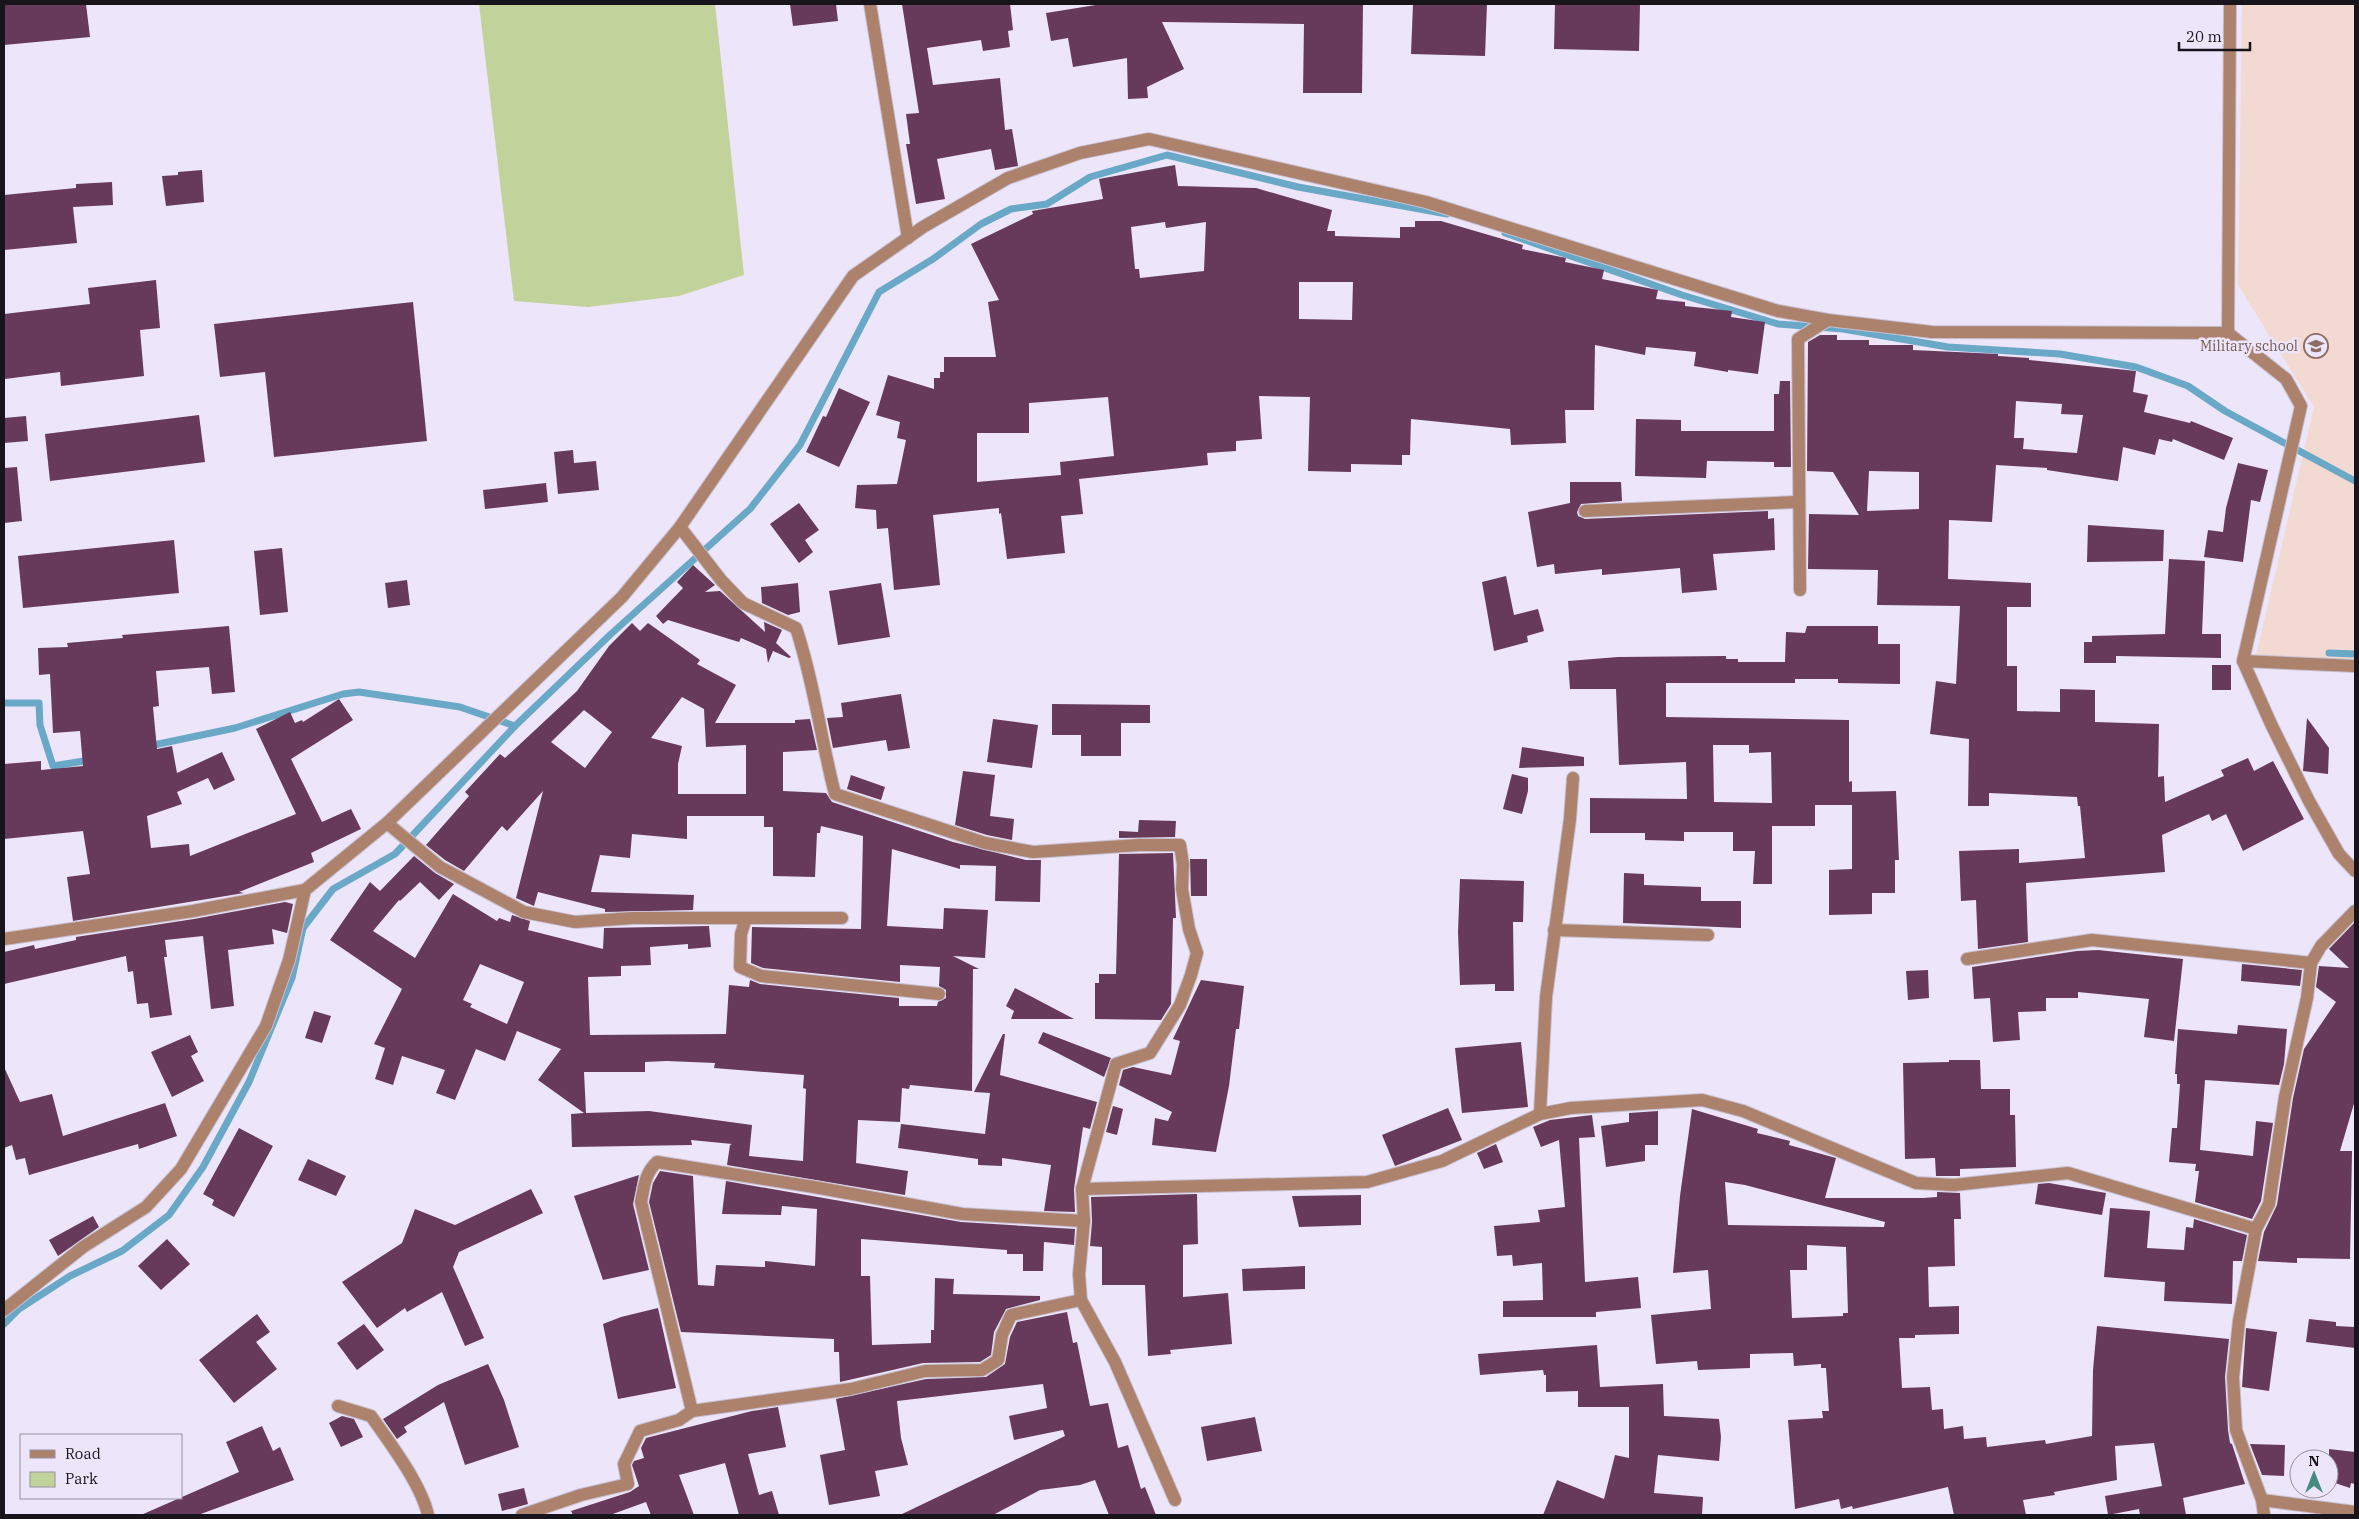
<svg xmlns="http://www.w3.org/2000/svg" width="2359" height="1519" font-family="'IBM Plex Serif',serif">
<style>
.education{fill:#f2d9d1}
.green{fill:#c1d39a}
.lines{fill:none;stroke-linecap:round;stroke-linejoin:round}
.stream{stroke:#69a8c6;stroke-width:7}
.building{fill:#673a5b;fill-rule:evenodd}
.minor-casing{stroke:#c6bfd1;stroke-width:14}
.minor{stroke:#ad826c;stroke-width:12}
.labels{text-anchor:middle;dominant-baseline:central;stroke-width:5;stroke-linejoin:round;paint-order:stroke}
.education-label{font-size:14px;fill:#785e54;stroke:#ede5f9;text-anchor:end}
</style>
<rect width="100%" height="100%" fill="#ede5f9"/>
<polygon class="education" points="2242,4 2355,4 2355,660 2256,656 2314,407 2238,285"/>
<polygon class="green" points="479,4 715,4 744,275 679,296 588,307 514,301"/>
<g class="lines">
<g class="stream">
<polyline points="1505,233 1682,295 1778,324 1843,329 1948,347 2060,354 2136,367 2188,386 2225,411 2355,481"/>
<polyline points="2329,653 2355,654"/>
<polyline points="4,703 39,703 40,725 53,766 90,760"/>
<polyline points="149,746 235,728 343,694 359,692 460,707 515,726"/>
<polyline points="4,1324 19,1309 70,1276 122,1251 169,1215 203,1167 249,1082 292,978 303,928 333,889 395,854 515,726 611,634 750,509 800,445 879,292 933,259 981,224 1011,209 1047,204 1090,177 1167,155 1298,187 1447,214"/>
</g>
</g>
<g class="building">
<polygon points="4,4 86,4 90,37 4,45"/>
<polygon points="790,4 836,4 838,21 793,26"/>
<polygon points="902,4 1010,4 1013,30 1008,31 1010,47 983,51 981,40 927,48 933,85 1000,78 1005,130 1012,129 1018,166 995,170 991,149 937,159 945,199 916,204 906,144 910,144 906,114 919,113"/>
<polygon points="1102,4 1363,4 1362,93 1303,93 1304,24 1162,22 1184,69 1147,87 1148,98 1128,99 1127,58 1073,67 1068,38 1051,41 1046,13"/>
<polygon points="1413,4 1487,4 1485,56 1411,54"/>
<polygon points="1555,4 1640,4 1639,51 1554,49"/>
<path d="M1175,165L1178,186L1256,188L1332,210L1327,231H1335V236L1400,238V227H1415V221H1441L1523,245L1522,249L1566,258L1565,262L1604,270L1602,279L1658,290L1656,299L1685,302V306L1732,311L1731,317L1765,322L1758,374L1728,370V372L1694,366L1696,352L1646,347L1645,355L1595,345L1594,410H1565L1566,443L1511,445L1510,429L1411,419L1410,455H1402V465L1351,464V472L1308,471L1310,397L1259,396L1262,439L1236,441V451L1207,453L1208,465L1079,479L1083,514L1061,516L1065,553L1007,559L1001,513L999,514V508L933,515L940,585L894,590L888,528L877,529L876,510L855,508L857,485L897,484L906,440L897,438L900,422L876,415L888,375L934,389V378H940V372H944V357H996L988,302L999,300L971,244L1033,214L1032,211L1103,199L1099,179ZM1165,222L1166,228L1206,222L1204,271L1140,278L1139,269H1135L1131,227ZM1299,282H1353L1352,320L1299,319ZM1108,397L1114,456L1060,462L1061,475L977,482V433H1029V403Z"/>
<polygon points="202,170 204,202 166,206 162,176 178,175 178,172"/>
<polygon points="112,182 113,205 73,207 77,243 4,250 4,195 76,188 76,184"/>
<polygon points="156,280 160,328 140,330 144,376 61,386 60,372 5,379 4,314 90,304 88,288"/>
<polygon points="413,302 427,441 274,457 265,372 220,377 214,324"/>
<path d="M1820,335H1837V340H1869V345H1913V350L1998,354V356L2029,358V360L2136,371L2133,392L2148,395L2144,412L2190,423L2191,421L2233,438L2224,460L2173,439L2172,442L2159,439L2155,455L2123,447L2118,481L2047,470V468L1996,465L1992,522L1949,520L1948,579L2031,583V607H2007V666H2017V711L2060,712V689L2095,690V722L2159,724L2158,777L2164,776L2165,802L2224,776L2221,770L2248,758L2254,771L2273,761L2304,819L2243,851L2226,814L2212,821L2209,814L2162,835L2165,872L2026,883L2028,942L1978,949L1976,900L1961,901L1959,851L2019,849V863L2085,858L2080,806H2078L2077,797L1989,793V806H1968L1969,739L1930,734L1936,681L1956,684L1960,606L1877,605L1878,570L1808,569L1809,514L1859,515L1833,472L1807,471L1808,342ZM2016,401L2062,404L2061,414L2083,415L2077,453L2023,449L2024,438H2014ZM1869,471L1919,472V509L1867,511Z"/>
<polygon points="1780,381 1790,381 1791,467 1774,467 1774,462 1711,461 1707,461 1706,478 1635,476 1636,419 1681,420 1681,431 1774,431 1774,394 1779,394"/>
<polygon points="839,388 870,402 839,467 806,452 823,416 826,417"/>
<polygon points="199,415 205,462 50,481 45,434"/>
<polygon points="26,416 28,441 4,443 4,418"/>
<polygon points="573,450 574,463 596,461 599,490 558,494 554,452"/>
<polygon points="2238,463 2268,470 2260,502 2251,500 2243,562 2204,557 2208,530 2223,532 2226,508"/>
<polygon points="17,467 22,521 4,523 4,468"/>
<polygon points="1570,482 1621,482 1622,501 1581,504 1577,512 1578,516 1585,519 1768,511 1768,519 1774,518 1775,550 1713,554 1717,590 1682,593 1680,568 1602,575 1602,569 1555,574 1554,564 1537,567 1528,512 1570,503"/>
<polygon points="546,483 548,502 485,509 483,490"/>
<polygon points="799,503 819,530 805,540 813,552 799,563 770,524"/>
<polygon points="2088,525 2164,530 2163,561 2087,562"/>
<polygon points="174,540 179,593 23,608 18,556"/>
<polygon points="282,548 288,612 260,615 254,551"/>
<polygon points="2169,559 2205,561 2202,634 2221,634 2221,658 2116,656 2116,663 2084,663 2084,642 2092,642 2092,636 2165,634"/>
<polygon points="693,565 715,585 705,592 720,591 765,632 764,622 782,630 776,643 791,657 789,658 773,651 768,663 766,649 741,638 739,642 668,620 663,624 656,616 683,588 677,582"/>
<polygon points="1506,576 1514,615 1538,609 1544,631 1527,636 1528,642 1494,651 1482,582"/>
<polygon points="407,580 410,605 388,608 385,583"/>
<polygon points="798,583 800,612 788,615 762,603 761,587"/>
<polygon points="881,583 890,637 838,645 829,591"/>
<path d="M632,623L640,631L648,623L700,660L697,664L736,685L715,723H795V720L810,719L817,750L783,752V791L826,793L832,802L953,842L1026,860H1041L1040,902L995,901L996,866L960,865V869L892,849L887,926L943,929L944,908L988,910L985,958L953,956L979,969H973L972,1091L910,1085L909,1089L902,1088L900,1122L858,1120L856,1163L908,1171L905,1195L727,1165L730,1145L732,1144L691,1140L692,1145L572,1147L571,1114L584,1113L538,1080L561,1049L517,1031L505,1061L476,1049L455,1100L436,1093L445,1070L402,1056L393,1085L375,1079L385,1048L374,1044L402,989L330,940L370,882L380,891L414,856L435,873L454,884L439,900L420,882L400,901L399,900L373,931L415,958L453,894L497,921L499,918L510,922L512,915L530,921L528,930L603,949L604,928L709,926L711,947L688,949V944L650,947L651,965L621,966V976L588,977L590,1035L726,1034L729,985L749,987L750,980L760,984L899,998V1006H937L938,1002L946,998V990L939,986L940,967L900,965V982L763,968L751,963L752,927L861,929L863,836L821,826L820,833H817L815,877L773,876V827H764V816H687V839L632,834L630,858L600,855L591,892L694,895L693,910L605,912V909L538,892L534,906L516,898L543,791L507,831L502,826L464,871L445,860L426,845L469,796L465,792L500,754L505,758L577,691L609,646ZM682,697L704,709L706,747L746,745V794H678V764L682,746L651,738ZM584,710L612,732L585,768L551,742ZM480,964L524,982L507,1024L470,1007L472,1004L463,1000ZM667,1061L715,1063L714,1068L804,1075L803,1088L806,1089L803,1161L749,1156L752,1125L649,1111L586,1113L584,1072H645V1062Z"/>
<polygon points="229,626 235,692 212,694 209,667 156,671 159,706 153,707 157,749 172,746 177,773 222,752 235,780 214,790 208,778 177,792 182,804 147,816 151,848 189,844 190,856 296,814 256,729 290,712 295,723 302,720 303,722 339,699 353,720 291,759 322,822 351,809 361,829 311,853 314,862 239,892 244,893 73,921 67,877 90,874 83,831 4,839 4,764 41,761 41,770 83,766 80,731 53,733 50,674 39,675 38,648 68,647 67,643 123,638 122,635"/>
<path d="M1807,626H1878V644H1900V684L1838,683V679H1795V683H1666V717L1849,720V782L1852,781V792L1896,791L1899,860H1895V893H1872V914L1829,915V870L1852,869V805H1815V826H1772V884H1753L1755,851H1733V832H1684V841L1645,840V833H1590V798L1687,799L1686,762L1619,765L1616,689H1570L1568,661L1618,657L1726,656V659H1738V662H1785L1786,632L1805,633ZM1713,745H1749V753L1771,752L1772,803L1714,802Z"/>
<rect x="2212" y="665" width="19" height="25"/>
<polygon points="901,694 910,748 888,751 886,740 833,748 827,718 843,717 841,703"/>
<polygon points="1052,704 1150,705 1150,723 1121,723 1121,756 1081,756 1081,735 1052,735"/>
<polygon points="2307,718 2329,748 2328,774 2303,771"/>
<polygon points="993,719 1038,725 1032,768 987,762"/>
<polygon points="1522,747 1584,757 1584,766 1519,768"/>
<polygon points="963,771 995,775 990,816 1014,819 1012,840 987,835 955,825"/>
<polygon points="1512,774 1528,778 1528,791 1522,814 1503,809"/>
<polygon points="851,775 885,787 881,800 847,789"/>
<polygon points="1139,820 1176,821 1175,837 1119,838 1119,831 1138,832"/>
<polygon points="1173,853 1176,918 1173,918 1171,1004 1161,1020 1095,1019 1095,983 1099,983 1099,974 1116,974 1119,854"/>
<polygon points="1190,859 1207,859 1207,896 1191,896"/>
<polygon points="1624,873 1644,874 1644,885 1701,887 1701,901 1741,901 1741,928 1623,923"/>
<polygon points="1460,879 1524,881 1523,922 1513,922 1514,991 1495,991 1495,984 1460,985 1458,932"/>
<polygon points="285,902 293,904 287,933 272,929 274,944 228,950 234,1006 211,1009 203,936 165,940 167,957 164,957 172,1015 150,1018 148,1003 137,1004 133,971 128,972 126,956 4,984 4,952 34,945 35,949 76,940 76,937 194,919"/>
<polygon points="2355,922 2355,1100 2340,1151 2352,1151 2350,1259 2297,1258 2297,1263 2258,1261 2264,1232 2277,1205 2293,1098 2304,1049 2336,1002 2316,987 2319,966 2349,968 2329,949"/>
<polygon points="2098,950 2183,959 2174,1041 2144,1037 2149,999 2078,992 2078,998 2046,998 2046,1011 2018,1012 2020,1040 1993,1042 1990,998 1974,999 1972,967 2077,951"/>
<polygon points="2242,964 2302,970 2300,986 2241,981"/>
<polygon points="1928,970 1929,998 1908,1000 1906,971"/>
<polygon points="1201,980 1244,986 1239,1029 1236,1029 1229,1086 1216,1152 1152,1145 1155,1118 1168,1121 1172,1112 1119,1085 1123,1070 1133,1067 1171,1075 1180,1041 1173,1039"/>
<polygon points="1015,988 1074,1019 1011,1019 1014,1011 1006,1006"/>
<polygon points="314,1011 331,1016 322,1043 305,1038"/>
<polygon points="2238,1025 2287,1029 2284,1064 2279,1085 2205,1080 2200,1150 2253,1156 2256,1121 2273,1123 2261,1201 2252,1219 2195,1202 2199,1171 2195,1171 2196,1164 2169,1162 2172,1128 2177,1128 2180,1084 2177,1084 2177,1074 2175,1074 2178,1029 2237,1034"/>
<polygon points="1043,1032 1111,1058 1104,1077 1038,1043"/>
<polygon points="1003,1034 1005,1034 1000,1075 1097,1102 1090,1129 1083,1127 1074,1189 1075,1212 1044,1211 1051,1165 1002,1158 1002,1166 978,1165 978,1159 898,1148 901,1124 985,1134 990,1093 974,1092"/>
<polygon points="190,1035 198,1052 191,1056 204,1081 172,1097 151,1052"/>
<polygon points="1521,1042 1528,1107 1462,1113 1455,1048"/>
<polygon points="1949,1060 1980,1060 1981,1089 2010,1089 2010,1115 2015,1115 2016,1167 1960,1169 1960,1176 1936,1176 1935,1158 1905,1159 1903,1063 1949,1062"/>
<polygon points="4,1067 20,1102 52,1094 63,1136 165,1103 177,1136 139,1149 138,1144 29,1175 25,1158 16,1160 12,1145 4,1148"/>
<polygon points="1113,1106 1123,1109 1117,1135 1106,1132"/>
<polygon points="1448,1108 1462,1140 1395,1166 1382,1135"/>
<path d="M1692,1109L1758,1129L1757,1133L1790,1141L1789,1145L1836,1158L1825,1198H1923L1937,1197V1192L1960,1193L1961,1219H1954L1955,1266L1928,1267L1929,1307L1959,1306V1334L1915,1335V1338H1899L1902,1388L1930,1387L1932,1410L1943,1409L1944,1429L1963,1426L1964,1439L1986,1437L1987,1447L2045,1440L2046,1444L2092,1436L2093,1370L2097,1326L2229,1339L2225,1377L2228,1430L2230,1443L2232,1444L2245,1484L2183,1498L2186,1515H2140L2139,1509L2108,1515L2105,1496L2162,1486L2154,1443L2115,1446L2117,1480L2054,1492L2055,1495L2023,1500L2026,1515H1954L1948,1487L1853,1509L1852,1506L1841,1509L1839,1499L1795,1509L1788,1420L1823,1418L1822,1411H1829L1826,1368H1821V1364L1794,1366L1793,1353L1750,1354V1368L1698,1370L1697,1361L1656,1364L1651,1315L1711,1309L1708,1270L1673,1273L1680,1196ZM1725,1182L1745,1185L1885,1222L1884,1227L1728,1225ZM1807,1245L1846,1247L1848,1313H1843V1316L1792,1318L1790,1270H1807Z"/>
<polygon points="1658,1111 1658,1145 1645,1145 1645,1161 1606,1167 1601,1126 1629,1122 1629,1113"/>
<polygon points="1592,1115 1595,1137 1579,1138 1585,1282 1638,1277 1641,1308 1596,1312 1596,1317 1503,1317 1503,1301 1543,1300 1542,1263 1513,1266 1512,1255 1497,1256 1494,1226 1540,1222 1538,1210 1565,1207 1559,1140 1541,1147 1533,1127 1550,1120"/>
<polygon points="239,1128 273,1146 234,1217 212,1205 214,1200 203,1194"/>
<polygon points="1496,1144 1503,1162 1484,1169 1477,1153"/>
<polygon points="308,1159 346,1176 336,1196 298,1180"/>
<polygon points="660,1171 693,1176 698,1285 714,1286 716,1265 765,1267 765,1261 815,1266 817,1209 782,1206 781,1215 722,1214 726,1181 961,1222 1075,1229 1074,1245 1044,1242 1043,1271 1023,1271 1023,1254 1007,1254 1007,1250 861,1239 861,1276 870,1276 872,1345 931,1343 931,1330 934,1330 935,1278 954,1279 953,1294 1040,1296 1040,1300 1006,1309 994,1332 991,1355 980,1362 923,1363 840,1382 839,1352 834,1352 834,1339 681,1332 649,1202 653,1183"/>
<polygon points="639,1175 633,1204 649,1270 603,1280 574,1196"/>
<polygon points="2049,1183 2106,1193 2102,1215 2035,1204 2038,1184"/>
<polygon points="531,1189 543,1213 459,1252 453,1267 484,1338 465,1346 442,1292 407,1312 405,1308 377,1328 342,1282 402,1243 415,1209 455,1225"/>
<polygon points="1197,1194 1198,1244 1183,1245 1183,1297 1228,1293 1232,1344 1170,1350 1171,1354 1148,1356 1145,1285 1102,1285 1102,1247 1090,1246 1092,1222 1091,1197"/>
<polygon points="1361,1195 1361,1225 1299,1227 1292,1196"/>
<polygon points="2110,1208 2150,1211 2147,1248 2184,1250 2186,1227 2193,1228 2194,1219 2247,1235 2242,1261 2233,1261 2232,1304 2164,1301 2165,1282 2104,1277"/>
<polygon points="93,1216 99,1227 58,1256 49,1240"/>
<polygon points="167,1239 190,1264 161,1290 138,1266"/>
<polygon points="1305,1266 1305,1289 1243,1291 1242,1269"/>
<polygon points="658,1308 676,1388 618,1399 603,1324 621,1317"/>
<polygon points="1067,1312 1073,1343 1077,1342 1090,1406 1108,1403 1118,1448 1128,1445 1141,1489 1145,1487 1156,1515 1109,1515 1095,1480 1080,1485 1040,1490 993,1515 900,1515 1065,1436 1063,1430 1014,1440 1009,1416 1047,1408 1043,1384 897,1401 901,1438 908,1465 875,1471 880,1496 829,1505 820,1455 845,1450 836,1399 926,1379 986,1377 1005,1364 1010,1337 1017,1322"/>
<polygon points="257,1314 270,1332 256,1342 277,1369 234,1403 199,1360"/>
<polygon points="2309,1319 2336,1322 2336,1326 2355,1327 2355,1348 2306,1342"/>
<polygon points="364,1324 384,1350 357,1370 337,1343"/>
<polygon points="2246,1328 2277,1332 2269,1391 2242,1387"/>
<polygon points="1597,1345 1600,1387 1663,1384 1664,1416 1719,1419 1721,1437 1719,1461 1658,1455 1654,1493 1703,1497 1702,1515 1543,1515 1557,1480 1604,1499 1615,1455 1629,1458 1629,1407 1578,1407 1578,1391 1546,1392 1546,1375 1544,1375 1543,1370 1480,1375 1478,1354"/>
<polygon points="488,1364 504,1400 519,1447 465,1465 444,1402 404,1427 407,1432 397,1439 383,1419 438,1385"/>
<polygon points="778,1407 786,1447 748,1454 759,1495 772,1491 779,1515 739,1515 725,1463 679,1475 694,1515 651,1515 646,1502 610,1515 573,1515 571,1511 630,1492 639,1486 632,1465 634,1461 644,1458 641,1448 646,1438 752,1411"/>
<polygon points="342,1416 354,1419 363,1437 341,1447 329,1423"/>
<polygon points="1255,1417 1262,1451 1207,1461 1201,1427"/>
<polygon points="262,1426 273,1451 280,1447 294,1480 198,1515 141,1515 239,1472 226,1442"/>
<polygon points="2250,1444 2285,1445 2284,1476 2262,1475"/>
<polygon points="2329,1449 2355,1452 2355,1484 2351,1483 2350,1488 2329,1481"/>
<polygon points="524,1488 528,1504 502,1511 498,1494"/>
</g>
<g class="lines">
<defs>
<g id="minor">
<polyline points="870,4 908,238"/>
<polyline points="2230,4 2228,333 2286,379 2301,406 2243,661 2271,724 2309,801 2339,854 2355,871"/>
<polyline points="1585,511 1798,502"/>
<path d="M680,527L721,580L743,603L796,628C814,682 821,740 835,794L985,843L1033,852L1139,845H1180L1183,864L1182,889L1189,929L1197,953L1191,975L1180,1005L1150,1053L1116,1064L1082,1189L1084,1221L1079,1274L1081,1300L1115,1362L1175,1500"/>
<polyline points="1800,590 1798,339 1828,320"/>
<polyline points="2243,661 2355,666"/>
<polyline points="387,823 440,867 524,912 575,922 633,918 842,918"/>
<polyline points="746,918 741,934 740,967 761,976 939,994"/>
<polyline points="1554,930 1708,935"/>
<polyline points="4,939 193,911 305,890"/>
<polyline points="1967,959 2092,940 2311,963"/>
<polyline points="1540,1114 1546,997 1570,819 1573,778"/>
<polyline points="1082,1189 1367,1182 1442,1161 1540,1114 1571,1108 1702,1100 1743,1111 1916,1183 1954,1185 2068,1173 2256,1229"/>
<polyline points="4,1310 83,1247 146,1207 181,1169 266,1026 289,960 305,890 387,823 622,597 680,527 853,276 923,227 1008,178 1080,153 1149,139 1426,202 1778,311 1828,320 1932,332 2228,333"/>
<path d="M338,1406L371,1416C390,1443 421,1484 428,1515"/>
<path d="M692,1411L641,1202C644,1187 645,1173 657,1162L814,1187L962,1214L1084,1221"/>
<polyline points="2262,1500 2355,1512"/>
<polyline points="522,1515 581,1495 628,1484 624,1464 640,1431 679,1420 692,1411 851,1389 925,1371 982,1370 998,1360 1002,1335 1011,1315 1081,1300"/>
<polyline points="2264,1515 2262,1500 2236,1430 2233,1377 2239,1321 2256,1229 2269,1204 2285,1097 2307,998 2311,963 2321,946 2355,911"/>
</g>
</defs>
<use href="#minor" class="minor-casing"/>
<use href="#minor" class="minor"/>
</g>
<defs>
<symbol id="university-ring" viewBox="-11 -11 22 22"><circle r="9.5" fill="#ede5f9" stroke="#8d6e63" stroke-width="1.5"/><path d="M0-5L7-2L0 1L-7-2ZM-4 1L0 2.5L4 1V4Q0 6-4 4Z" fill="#8d6e63"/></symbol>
</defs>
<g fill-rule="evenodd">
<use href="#university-ring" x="2302" y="332" width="28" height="28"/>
</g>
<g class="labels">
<g class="education-label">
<text x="2298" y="346">Military school</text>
</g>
</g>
<rect width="2359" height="1519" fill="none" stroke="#17141b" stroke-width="10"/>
<rect x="20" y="1434" width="162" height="65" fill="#ede5f9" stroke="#9791a0"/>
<rect x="30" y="1450" width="25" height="8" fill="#ad826c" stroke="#9791a0"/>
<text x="65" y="1459" font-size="15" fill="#17141b">Road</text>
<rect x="30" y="1472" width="25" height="15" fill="#c1d39a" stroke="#9791a0"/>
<text x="65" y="1484" font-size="15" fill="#17141b">Park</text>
<g transform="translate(2314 1474)"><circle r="24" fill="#ede5f9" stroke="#9791a0"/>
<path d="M0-4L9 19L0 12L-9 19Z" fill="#458a7f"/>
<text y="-8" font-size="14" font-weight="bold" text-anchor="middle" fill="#17141b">N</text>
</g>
<path d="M2179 42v8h71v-8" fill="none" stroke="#17141b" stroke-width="2.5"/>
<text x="2186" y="42" font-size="15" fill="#17141b" stroke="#ede5f9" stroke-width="4" paint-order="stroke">20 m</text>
</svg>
